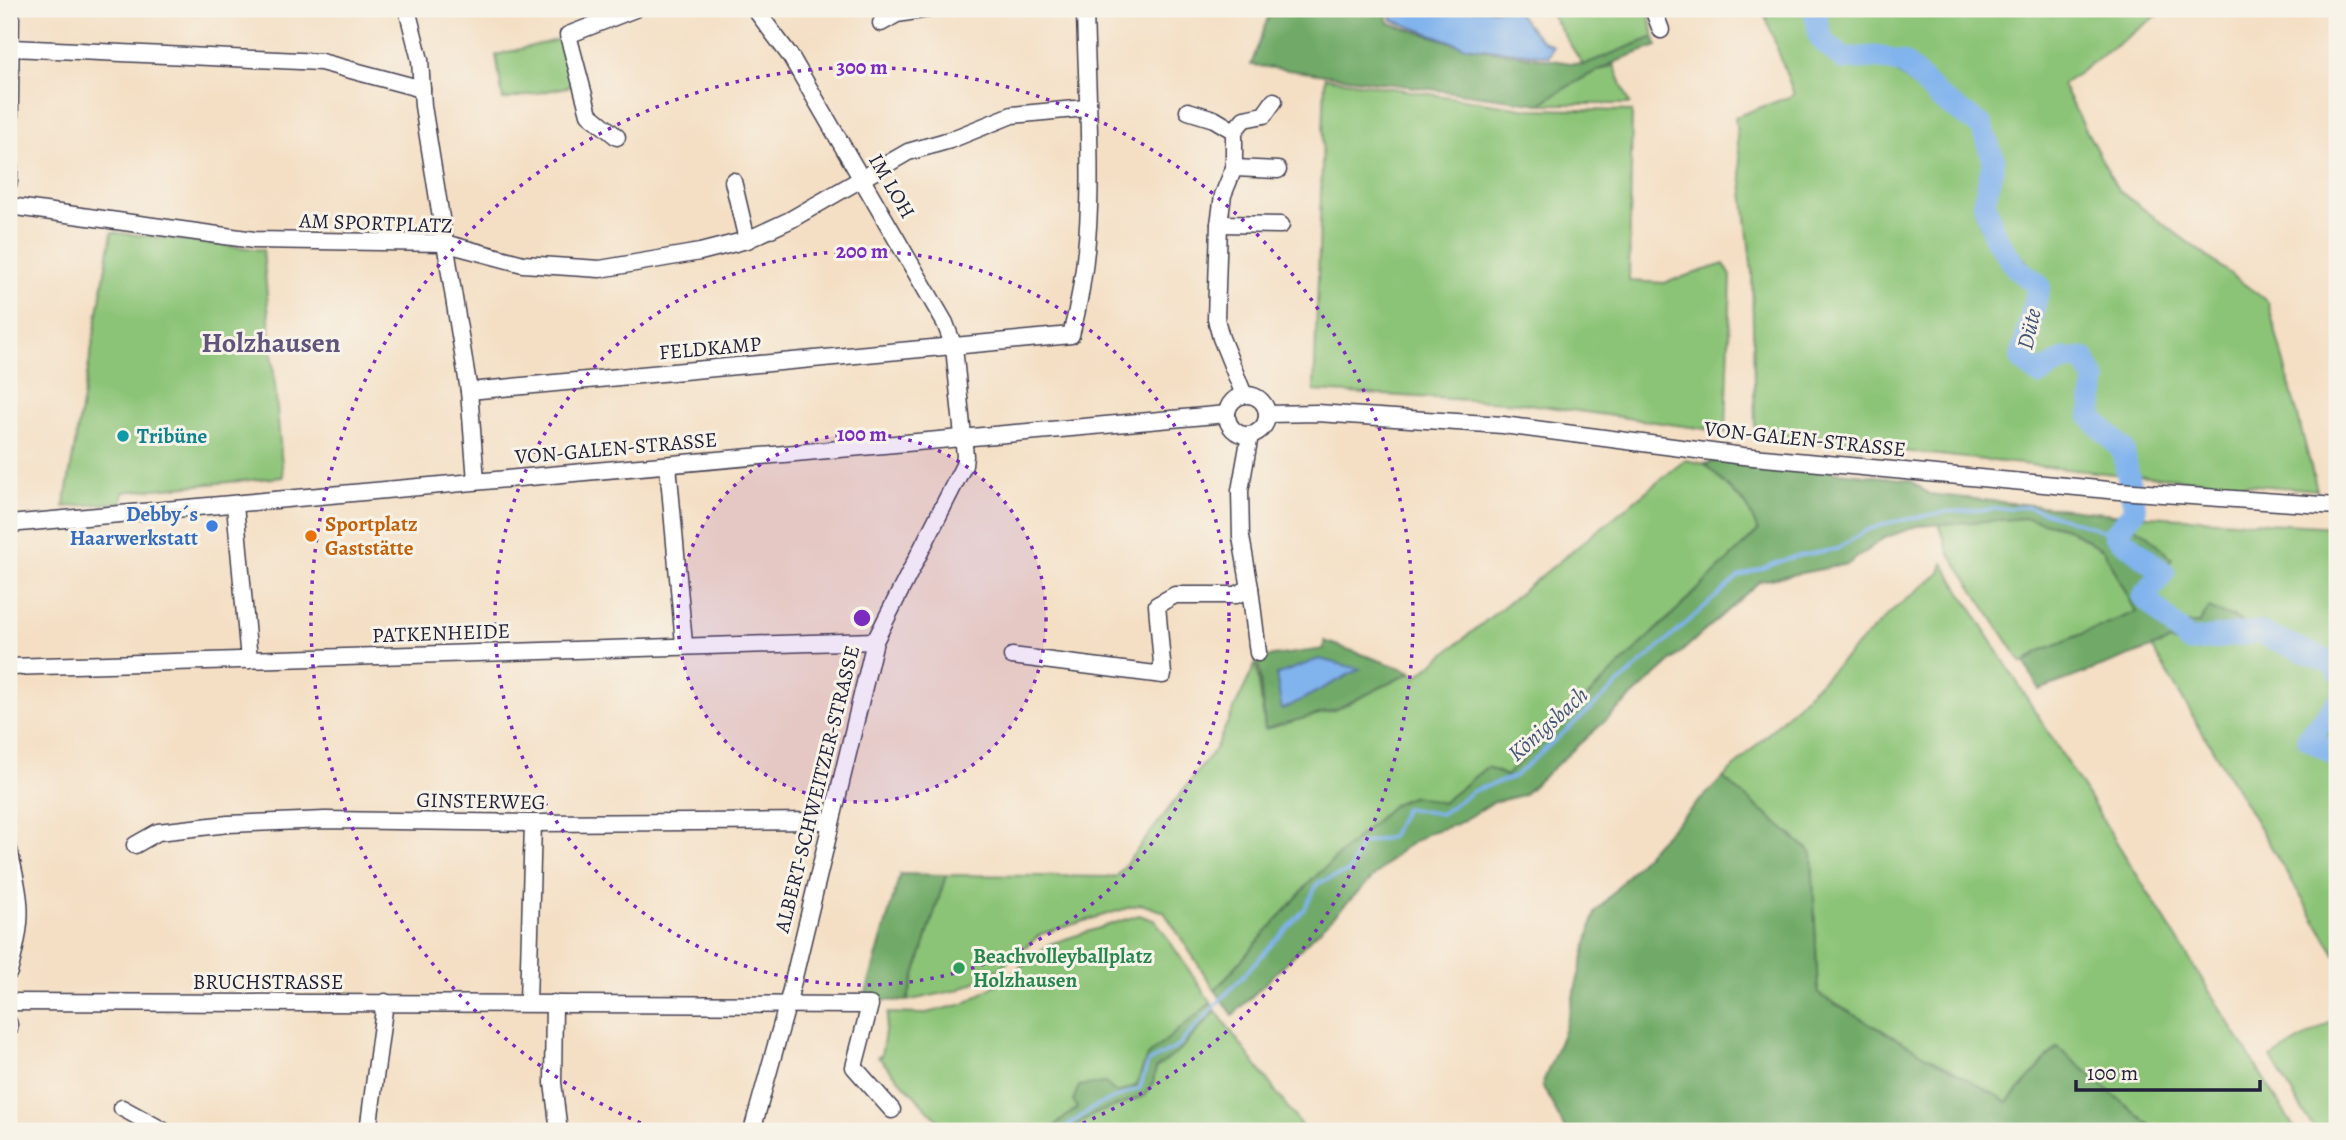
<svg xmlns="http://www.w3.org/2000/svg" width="2346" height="1140" font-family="Alegreya,serif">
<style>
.green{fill:#8cc477;stroke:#577359;stroke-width:2}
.forest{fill:#71aa68;stroke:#4a6652;stroke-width:2}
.water{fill:#81b3ed;stroke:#526a94;stroke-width:2}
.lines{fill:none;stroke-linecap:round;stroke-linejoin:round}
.stream{stroke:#81b3ed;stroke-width:3.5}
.river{stroke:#81b3ed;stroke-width:23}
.minor-casing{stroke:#423e50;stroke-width:19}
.minor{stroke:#fff;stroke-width:16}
.ring{fill:none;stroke:#7b2cbf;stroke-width:3.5;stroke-dasharray:3.5 7}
.culture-dot{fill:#0f9aa8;stroke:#f7f3e8;stroke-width:2.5}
.shop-dot{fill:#3f7fe0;stroke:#f7f3e8;stroke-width:2.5}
.food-dot{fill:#e8710a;stroke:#f7f3e8;stroke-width:2.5}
.leisure-dot{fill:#2e9e5b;stroke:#f7f3e8;stroke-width:2.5}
.labels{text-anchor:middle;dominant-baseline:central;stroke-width:6;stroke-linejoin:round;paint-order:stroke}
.street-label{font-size:21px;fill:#22223b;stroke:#f7f3e8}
.culture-label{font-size:21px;font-weight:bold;fill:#0d838f;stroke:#f7f3e8;text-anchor:start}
.shop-label{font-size:21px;font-weight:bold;fill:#366cbe;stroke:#f7f3e8;text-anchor:end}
.food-label{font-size:21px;font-weight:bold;fill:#c56008;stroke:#f7f3e8;text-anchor:start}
.leisure-label{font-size:21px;font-weight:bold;fill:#27864d;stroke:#f7f3e8;text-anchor:start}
.water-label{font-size:23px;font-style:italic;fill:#435579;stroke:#f7f3e8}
.district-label{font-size:28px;font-weight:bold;fill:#61547c;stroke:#f7f3e8}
.centre{fill:#7b2cbf;stroke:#f7f3e8;stroke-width:3.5}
.ring-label{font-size:21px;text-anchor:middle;font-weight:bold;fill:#7b2cbf;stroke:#f7f3e8;stroke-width:6;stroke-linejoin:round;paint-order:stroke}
</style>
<rect width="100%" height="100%" fill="#f7f3e8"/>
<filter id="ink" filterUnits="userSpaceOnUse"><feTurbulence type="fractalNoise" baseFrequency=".0143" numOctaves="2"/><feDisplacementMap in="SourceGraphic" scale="14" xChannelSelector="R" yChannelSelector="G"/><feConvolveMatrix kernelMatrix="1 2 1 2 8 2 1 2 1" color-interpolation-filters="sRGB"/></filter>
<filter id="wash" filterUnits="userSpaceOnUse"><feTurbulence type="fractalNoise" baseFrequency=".00686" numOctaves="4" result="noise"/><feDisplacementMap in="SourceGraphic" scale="28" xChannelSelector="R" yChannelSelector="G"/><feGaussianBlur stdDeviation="1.57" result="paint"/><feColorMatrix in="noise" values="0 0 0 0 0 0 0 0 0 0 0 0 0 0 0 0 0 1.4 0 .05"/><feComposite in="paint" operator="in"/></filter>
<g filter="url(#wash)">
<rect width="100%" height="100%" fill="#f4dfc4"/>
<g class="green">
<polygon points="1548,9 1594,9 1597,14 1612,9 1648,9 1654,37 1583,65"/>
<path d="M1763,9H1807L1813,41L1841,68L1890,66L1941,111L1979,135C1990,171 1983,165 1976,199C1971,230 2009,272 2032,289L2012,360L2039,382L2069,365L2079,364L2089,381L2086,420L2120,454L2121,475L1755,435L1752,273L1735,117L1794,95Z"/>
<polygon points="1821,9 2166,9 2062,85 2118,190 2268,302 2317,490 2136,475 2131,447 2098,414 2102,377 2088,351 2065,350 2040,364 2029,357 2046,283 2009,242 1991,203 2002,161 1988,120 1943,90 1911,58 1881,50 1848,52 1827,36"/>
<polygon points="565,38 577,85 503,100 496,55"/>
<polygon points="1614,65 1630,104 1540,104 1580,78"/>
<polygon points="1325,78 1529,109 1632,111 1629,281 1664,283 1724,264 1731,276 1726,432 1521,403 1314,391"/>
<polygon points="112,232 263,250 283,477 123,492 123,502 64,507"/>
<polygon points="1685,460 1705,464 1747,506 1759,530 1506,777 1487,767 1442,803 1414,796 1394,804 1313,879 1215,990 1164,912 1141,904 1041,934 994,973 958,990 907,1001 946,875 1116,877 1215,749 1256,663 1265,729 1337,709 1412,672 1416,677"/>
<polygon points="2113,514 2337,527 2337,659 2244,623 2233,616 2199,624 2180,624 2155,593 2148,535"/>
<polygon points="2026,518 2067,528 2104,550 2136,612 2038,652 2022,663 1949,553 1939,524"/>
<polygon points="1943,563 2295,1129 2157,1131 2057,1048 2008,1103 1818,994 1812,853 1723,778 1894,609 1940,573"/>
<path d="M2255,636C2277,645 2346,664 2337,695C2334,709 2312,726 2303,738L2311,752L2337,760V957L2152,648L2170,641L2195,651Z"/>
<polygon points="1139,915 1156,921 1211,1003 1148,1056 1136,1086 1078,1108 1048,1131 948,1131 878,1057 881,1056 888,1013 922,1014 964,1004 1002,981 1050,944"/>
<path d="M1216,1011L1305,1131H1070C1077,1126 1085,1119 1093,1115C1122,1098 1148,1108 1156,1068L1177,1052Z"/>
<polygon points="2337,1018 2337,1131 2315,1131 2271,1058"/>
</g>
<g class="forest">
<path d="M1271,9H1386L1389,23L1464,46L1583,65L1654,37L1657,46C1614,60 1578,79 1540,104L1251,65Z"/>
<polygon points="1723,459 1910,480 1929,494 2113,514 2148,535 2172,558 2155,593 2180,624 2199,624 2209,608 2244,623 2337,659 2337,685 2328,667 2255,636 2195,651 2170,641 2039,690 2025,663 2038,652 2136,612 2104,550 2067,528 2026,518 1918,526 1884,538 1848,564 1760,581 1523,795 1494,802 1457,824 1428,833 1401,850 1233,1015 1215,990 1313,879 1394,804 1414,796 1442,803 1487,767 1506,776 1758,531 1747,506 1705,464"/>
<polygon points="1324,641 1412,672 1337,709 1265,729 1258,658 1324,649"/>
<polygon points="2337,696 2337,760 2311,752 2303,738"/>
<polygon points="1723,778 1812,853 1818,994 2008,1102 2057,1047 2157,1131 1566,1131 1542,1085 1565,1028 1595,913 1657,842"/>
<polygon points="900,874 946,875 907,1001 864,1000"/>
<polygon points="1211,1003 1216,1011 1177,1053 1156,1068 1153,1083 1144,1096 1094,1114 1070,1131 1048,1131 1077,1108 1073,1101 1079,1086 1105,1083 1117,1093 1136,1086 1147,1056"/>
</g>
<g class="water">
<path d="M1391,9H1514C1529,24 1533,38 1553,46L1549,56L1464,46L1392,20Z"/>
<polygon points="1319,659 1360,669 1282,710 1276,675"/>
</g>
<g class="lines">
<polyline class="stream" points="1060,1131 1096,1106 1140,1088 1148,1062 1177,1047 1304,910 1318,883 1350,871 1360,844 1391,837 1405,808 1441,814 1473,791 1514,777 1738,577 1793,557 1837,549 1867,530 1888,523 1945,512 2028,507 2115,534"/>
<g class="river">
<polyline points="1814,9 1821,39 1843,59 1876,57 1904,63 1940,98 1981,125 1994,160 1984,202 1995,237 2017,268 2039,286 2021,359 2039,374 2066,359 2084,359 2095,380 2091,417 2123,450 2135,510 2115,534 2164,573 2143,596 2189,641 2258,632 2335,664 2337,670"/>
<polyline points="2337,704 2308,738 2337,755"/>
</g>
</g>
</g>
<g filter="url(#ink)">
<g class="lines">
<defs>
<g id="minor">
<polyline points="407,9 420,60 423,106 469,391 476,481"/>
<polyline points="1653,9 1661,30"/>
<polyline points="881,23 897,14 928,9"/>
<polyline points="12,48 321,62 422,89"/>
<polyline points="1188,111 1214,119 1234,131 1234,168 1223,195 1219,224 1216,319 1221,338 1244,395"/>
<polyline points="1234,131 1244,119 1264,115 1274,101"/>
<polyline points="617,137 589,114 568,35 635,9"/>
<polyline points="1234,168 1278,170"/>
<polyline points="733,181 747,240"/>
<polyline points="9,182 11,9"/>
<polyline points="9,206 254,240 444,243 523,264 600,269 700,252 747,240 790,220 908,152 950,140 1012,115 1086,108"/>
<polyline points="1219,224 1281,225"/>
<path d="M469,391L1071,335C1100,229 1087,117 1085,9"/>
<circle cx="1247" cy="415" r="20"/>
<polyline points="1268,414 1317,413 1503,425 1743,456 2119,491 2337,506"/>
<polyline points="668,465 684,644"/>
<polyline points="235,505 249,660"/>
<polyline points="9,524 1227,414"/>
<polyline points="1250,588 1258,653"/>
<polyline points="1012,656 1163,675 1157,605 1175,595 1236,595 1250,588 1241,537 1240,491 1250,435"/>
<polyline points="9,667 875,641"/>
<polyline points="135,845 158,832 228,824 325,820 533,823 831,821"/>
<path d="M9,850C22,906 24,915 9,972"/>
<polyline points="9,1002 870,1005 854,1067 892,1110"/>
<polyline points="528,1002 533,823"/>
<polyline points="554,1003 553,1083 559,1131"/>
<polyline points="9,1024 9,1029"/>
<polyline points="122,1108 164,1131"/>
<polyline points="368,1131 385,1002"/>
<polyline points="752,1131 788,1002 875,641 964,465 965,456 954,347 945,323 791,57 755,9"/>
</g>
</defs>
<use href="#minor" class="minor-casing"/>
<use href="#minor" class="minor"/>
</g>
</g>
<circle cx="862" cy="618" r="184" fill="#7b2cbf" fill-opacity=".12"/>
<g class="ring">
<circle cx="862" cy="618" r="184"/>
<circle cx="862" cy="618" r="367"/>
<path d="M660 1131A551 551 0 1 1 1064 1131"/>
</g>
<circle class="culture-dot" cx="123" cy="436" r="7"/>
<circle class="shop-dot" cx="212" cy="526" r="7"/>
<circle class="food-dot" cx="311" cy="536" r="7"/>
<circle class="leisure-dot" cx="959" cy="968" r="7"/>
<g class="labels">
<g class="street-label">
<text transform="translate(892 186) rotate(60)">IM LOH</text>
<text transform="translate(376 223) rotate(2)">AM SPORTPLATZ</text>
<text transform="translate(710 348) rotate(-5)">FELDKAMP</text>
<text transform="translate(1805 439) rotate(6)">VON-GALEN-STRASSE</text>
<text transform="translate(616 448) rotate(-5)">VON-GALEN-STRASSE</text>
<text transform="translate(441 633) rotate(-2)">PATKENHEIDE</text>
<text transform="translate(817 789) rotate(-76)">ALBERT-SCHWEITZER-STRASSE</text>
<text transform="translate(481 801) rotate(1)">GINSTERWEG</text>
<text x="268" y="982">BRUCHSTRASSE</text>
</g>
<g class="culture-label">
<text x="137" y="436">Tribüne</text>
</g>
<g class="shop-label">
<text x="198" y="514">Debby´s<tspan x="198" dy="24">Haarwerkstatt</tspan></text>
</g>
<g class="food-label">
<text x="325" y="524">Sportplatz<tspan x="325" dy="24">Gaststätte</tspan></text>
</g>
<g class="leisure-label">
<text x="973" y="956">Beachvolleyballplatz<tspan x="973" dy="24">Holzhausen</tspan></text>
</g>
<g class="water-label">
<text transform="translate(2029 329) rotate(-77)">Düte</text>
<text transform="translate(1548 724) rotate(-42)">Königsbach</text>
</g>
<g class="district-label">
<text x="271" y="343">Holzhausen</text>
</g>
</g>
<circle cx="862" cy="618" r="10" class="centre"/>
<g class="ring-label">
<text x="862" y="74">300 m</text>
<text x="862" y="258">200 m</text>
<text x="862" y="441">100 m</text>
</g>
<rect width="2346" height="1140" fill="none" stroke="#f7f3e8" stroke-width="35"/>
<path d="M2076 1080v10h184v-10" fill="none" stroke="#22223b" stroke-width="3.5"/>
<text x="2087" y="1080" font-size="21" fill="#22223b" stroke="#f7f3e8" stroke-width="5" paint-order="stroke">100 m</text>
</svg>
